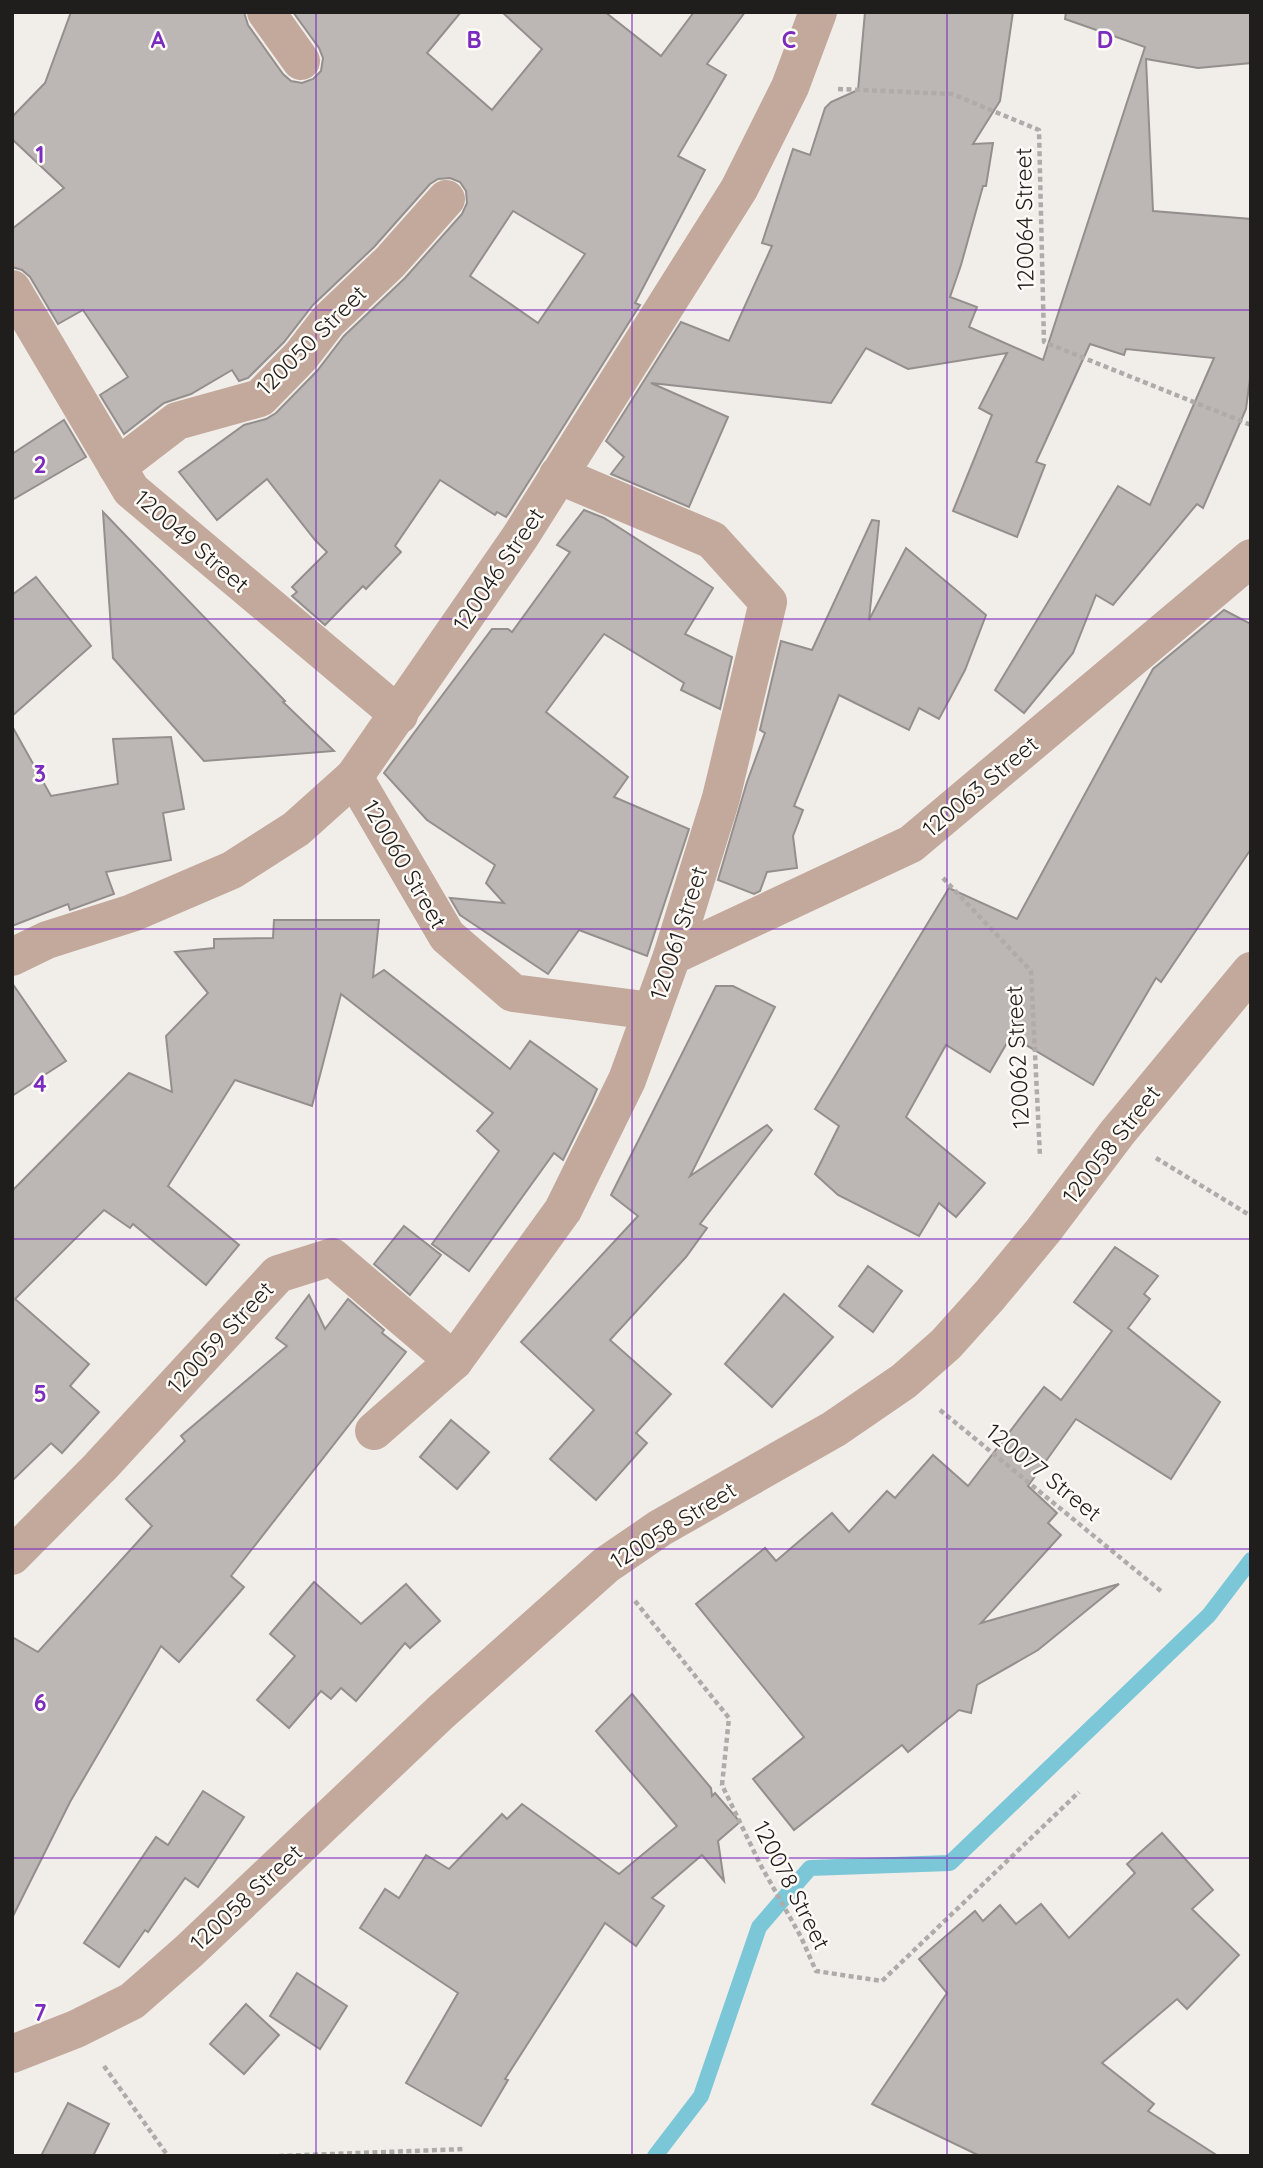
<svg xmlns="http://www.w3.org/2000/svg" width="1263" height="2168" font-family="Quicksand,sans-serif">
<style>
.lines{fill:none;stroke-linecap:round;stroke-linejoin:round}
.stream{stroke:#7bc7d8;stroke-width:16}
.building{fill:#bcb7b4;stroke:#948f8c;stroke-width:2;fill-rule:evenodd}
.path{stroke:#aeaba8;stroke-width:4.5;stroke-dasharray:5 3.5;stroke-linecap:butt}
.street{stroke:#c3a89c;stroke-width:38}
.grid{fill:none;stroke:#7b2cbf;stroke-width:2;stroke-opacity:0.55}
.labels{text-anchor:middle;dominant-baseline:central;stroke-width:5;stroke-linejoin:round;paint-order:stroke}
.street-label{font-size:23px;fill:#201e1d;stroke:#fffbf7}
.grid-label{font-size:23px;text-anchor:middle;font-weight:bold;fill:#7b2cbf;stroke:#fffbf7;stroke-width:5;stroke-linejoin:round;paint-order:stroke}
</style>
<rect width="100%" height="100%" fill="#f1eeea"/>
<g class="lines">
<polyline class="stream" points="655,2156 701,2096 759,1927 810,1868 950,1863 1209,1615 1251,1560"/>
</g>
<g class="building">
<path d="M71,12H244L248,25L283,74L291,81L302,83L313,79L321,71L323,58L319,48L293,12H461L427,53L492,110L542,49L502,12H605L661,56L694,12H745L707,64L726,75L678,156L705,170L635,303L640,305L509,513L506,517L497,512L495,515L440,480L395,546L401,552L366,589L363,586L325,625L292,596L297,592L292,587L327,552L315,540L267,479L217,520L179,472L244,425L266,419L276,413L317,371L344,336L405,278L462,214L467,203L466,191L460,182L450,178L438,179L430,184L374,247L313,305L284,342L248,378L239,381L232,370L191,394L164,403L124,434L100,395L128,377L83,310L58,324L30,277L22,270L12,267V229L64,188L12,139V117L45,83ZM513,211L585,254L538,323L470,276Z"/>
<polygon points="865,12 1013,12 1000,101 973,144 993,143 986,186 983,186 961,265 950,297 977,307 969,327 1043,360 1145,47 1065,19 1066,12 1251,12 1251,63 1198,68 1146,59 1153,211 1251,219 1251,371 1246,409 1203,508 1197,504 1113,605 1096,595 1073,653 1024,713 995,690 1118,486 1150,505 1214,358 1126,349 1124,355 1090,344 1036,462 1045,465 1017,537 953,511 992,415 979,408 1007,353 908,369 866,348 831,403 651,383 728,417 689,507 611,474 624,457 606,441 681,322 729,341 772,246 762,243 793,149 810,155 825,108 831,102 858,90"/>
<polygon points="64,420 86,457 12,500 12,454"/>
<polygon points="584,510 604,518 713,588 685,634 732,657 720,709 681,690 684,683 604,634 546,712 628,777 614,797 689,829 647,956 579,930 548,974 460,915 450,898 504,903 486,883 495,865 427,820 384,773 492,629 508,629 512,632 570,552 557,545"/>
<polygon points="103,512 285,701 283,702 334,751 204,761 113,658"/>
<polygon points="872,520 879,521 869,620 906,548 986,615 965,670 939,719 919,708 909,730 839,695 794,806 803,810 793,836 797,868 767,872 760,891 754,894 718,880 747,782 765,733 760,730 781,641 812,650"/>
<polygon points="36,577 91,646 12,716 12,595"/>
<polygon points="1224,610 1251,624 1251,849 1161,982 1156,978 1093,1085 1011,1036 990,1072 946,1045 906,1117 985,1183 956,1217 939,1203 919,1236 838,1195 815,1174 839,1126 815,1109 949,888 1017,919 1153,669"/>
<polygon points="12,726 51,796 118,784 113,739 171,737 184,809 163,813 171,860 106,872 114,894 70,910 68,904 12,926"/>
<polygon points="274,920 379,920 373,977 384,970 510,1069 530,1041 597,1089 591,1103 563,1160 554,1153 469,1271 432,1244 499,1151 477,1131 493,1113 341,994 312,1106 235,1080 168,1186 239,1245 206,1285 133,1224 130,1228 104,1210 15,1299 89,1364 70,1386 99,1412 62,1453 51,1443 12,1481 12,1191 129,1073 172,1092 166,1036 208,993 175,952 214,948 214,939 273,938"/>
<polygon points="12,983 66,1061 12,1096"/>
<polygon points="716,986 733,986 775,1007 690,1176 767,1125 772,1130 700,1224 707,1228 686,1257 610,1340 671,1394 636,1433 647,1443 596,1500 550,1459 594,1410 521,1342 638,1216 611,1195"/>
<polygon points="404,1226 441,1255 410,1295 374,1264"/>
<polygon points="1115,1247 1158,1276 1144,1294 1150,1299 1128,1328 1220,1402 1171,1479 1076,1419 1028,1486 1057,1513 1048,1523 1061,1535 981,1623 1119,1584 1038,1650 977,1685 971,1713 959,1710 908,1752 902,1745 794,1830 753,1779 804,1737 696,1604 765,1548 776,1561 832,1513 849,1532 887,1491 895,1498 933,1455 968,1486 1044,1387 1061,1400 1112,1331 1074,1302"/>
<polygon points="868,1266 902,1291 873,1332 839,1306"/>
<polygon points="784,1294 833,1337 772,1407 725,1364"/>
<polygon points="309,1295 325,1329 348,1299 384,1330 382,1333 406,1352 231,1576 244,1587 179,1662 161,1646 70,1802 12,1918 12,1637 38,1652 152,1526 126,1499 185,1441 181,1436 287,1346 276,1338"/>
<polygon points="451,1420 489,1452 457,1489 420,1457"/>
<polygon points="314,1582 361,1624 406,1584 440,1621 410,1648 405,1643 356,1701 341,1688 331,1699 321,1691 289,1728 257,1700 295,1656 270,1634"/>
<polygon points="632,1694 711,1788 712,1796 715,1793 740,1822 718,1841 724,1881 702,1855 652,1898 664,1906 636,1946 605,1923 505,2079 508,2080 481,2126 406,2083 458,1993 360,1928 385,1889 399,1898 426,1855 449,1869 502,1814 507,1819 522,1804 619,1874 677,1826 596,1731"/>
<polygon points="203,1791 244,1817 198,1887 185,1878 148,1932 145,1930 119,1967 84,1943 156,1837 168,1845"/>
<polygon points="1162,1833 1213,1890 1192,1909 1239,1955 1187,2009 1177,1999 1102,2063 1154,2104 1148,2111 1218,2156 980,2156 872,2104 947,1993 919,1959 975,1911 983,1921 1000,1905 1016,1924 1041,1904 1069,1938 1135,1873 1127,1864"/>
<polygon points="297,1973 347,2006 320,2049 270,2016"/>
<polygon points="246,2004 279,2035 244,2074 210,2044"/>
<polygon points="68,2103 109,2124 93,2156 41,2156"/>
</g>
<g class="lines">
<g class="path">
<polyline points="838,89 952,94 1039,130 1044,342 1251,425"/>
<polyline points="943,878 1031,971 1040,1156"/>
<polyline points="1156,1158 1251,1216"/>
<polyline points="940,1410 1161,1591"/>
<polyline points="635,1601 729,1718 722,1785 760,1864 801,1937 816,1971 882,1981 1079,1792"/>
<polyline points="104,2066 168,2156"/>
<polyline points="279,2156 465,2149"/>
</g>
<g class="street">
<polyline points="266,12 301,61"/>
<polyline points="12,289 131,490 399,715"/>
<polyline points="117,467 177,421 260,398 301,356 328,321 390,262 446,199"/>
<polyline points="354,777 447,936 513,993 652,1011"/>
<polyline points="672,956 911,844 1251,558"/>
<polyline points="12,957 47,940 132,913 232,870 296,829 354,777 520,537 739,189 790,87 818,12"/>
<polyline points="374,1431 454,1361 563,1210 627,1080 672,956 721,798 768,602 712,540 558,475"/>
<polyline points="12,1556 100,1467 278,1274 332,1257 454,1361"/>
<polyline points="12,2054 76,2029 132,2001 189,1951 441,1712 606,1565 660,1528 834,1429 904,1381 946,1344 990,1295 1043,1231 1117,1133 1251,971"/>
</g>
</g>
<path class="grid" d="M316,12V2156M632,12V2156M947,12V2156M12,310H1251M12,619H1251M12,929H1251M12,1239H1251M12,1549H1251M12,1858H1251"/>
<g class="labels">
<g class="street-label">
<text transform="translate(1024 219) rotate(-91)">120064 Street</text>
<text transform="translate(311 340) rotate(-45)">120050 Street</text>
<text transform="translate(192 541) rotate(41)">120049 Street</text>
<text transform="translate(498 569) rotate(-56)">120046 Street</text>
<text transform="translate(980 786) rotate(-40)">120063 Street</text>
<text transform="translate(405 864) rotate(60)">120060 Street</text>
<text transform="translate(678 933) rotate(-72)">120061 Street</text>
<text transform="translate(1017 1057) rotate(-93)">120062 Street</text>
<text transform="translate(1111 1144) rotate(-52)">120058 Street</text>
<text transform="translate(220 1337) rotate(-47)">120059 Street</text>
<text transform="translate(1044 1472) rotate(39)">120077 Street</text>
<text transform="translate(673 1525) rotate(-32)">120058 Street</text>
<text transform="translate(792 1885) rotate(63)">120078 Street</text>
<text transform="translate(246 1897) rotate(-43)">120058 Street</text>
</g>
</g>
<g class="grid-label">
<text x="158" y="48">A</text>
<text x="474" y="48">B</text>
<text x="789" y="48">C</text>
<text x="1105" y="48">D</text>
<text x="40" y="163">1</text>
<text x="40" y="473">2</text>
<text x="40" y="782">3</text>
<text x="40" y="1092">4</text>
<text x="40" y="1402">5</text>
<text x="40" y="1711">6</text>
<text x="40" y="2021">7</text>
</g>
<rect width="1263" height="2168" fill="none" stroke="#201e1d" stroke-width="28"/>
</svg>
